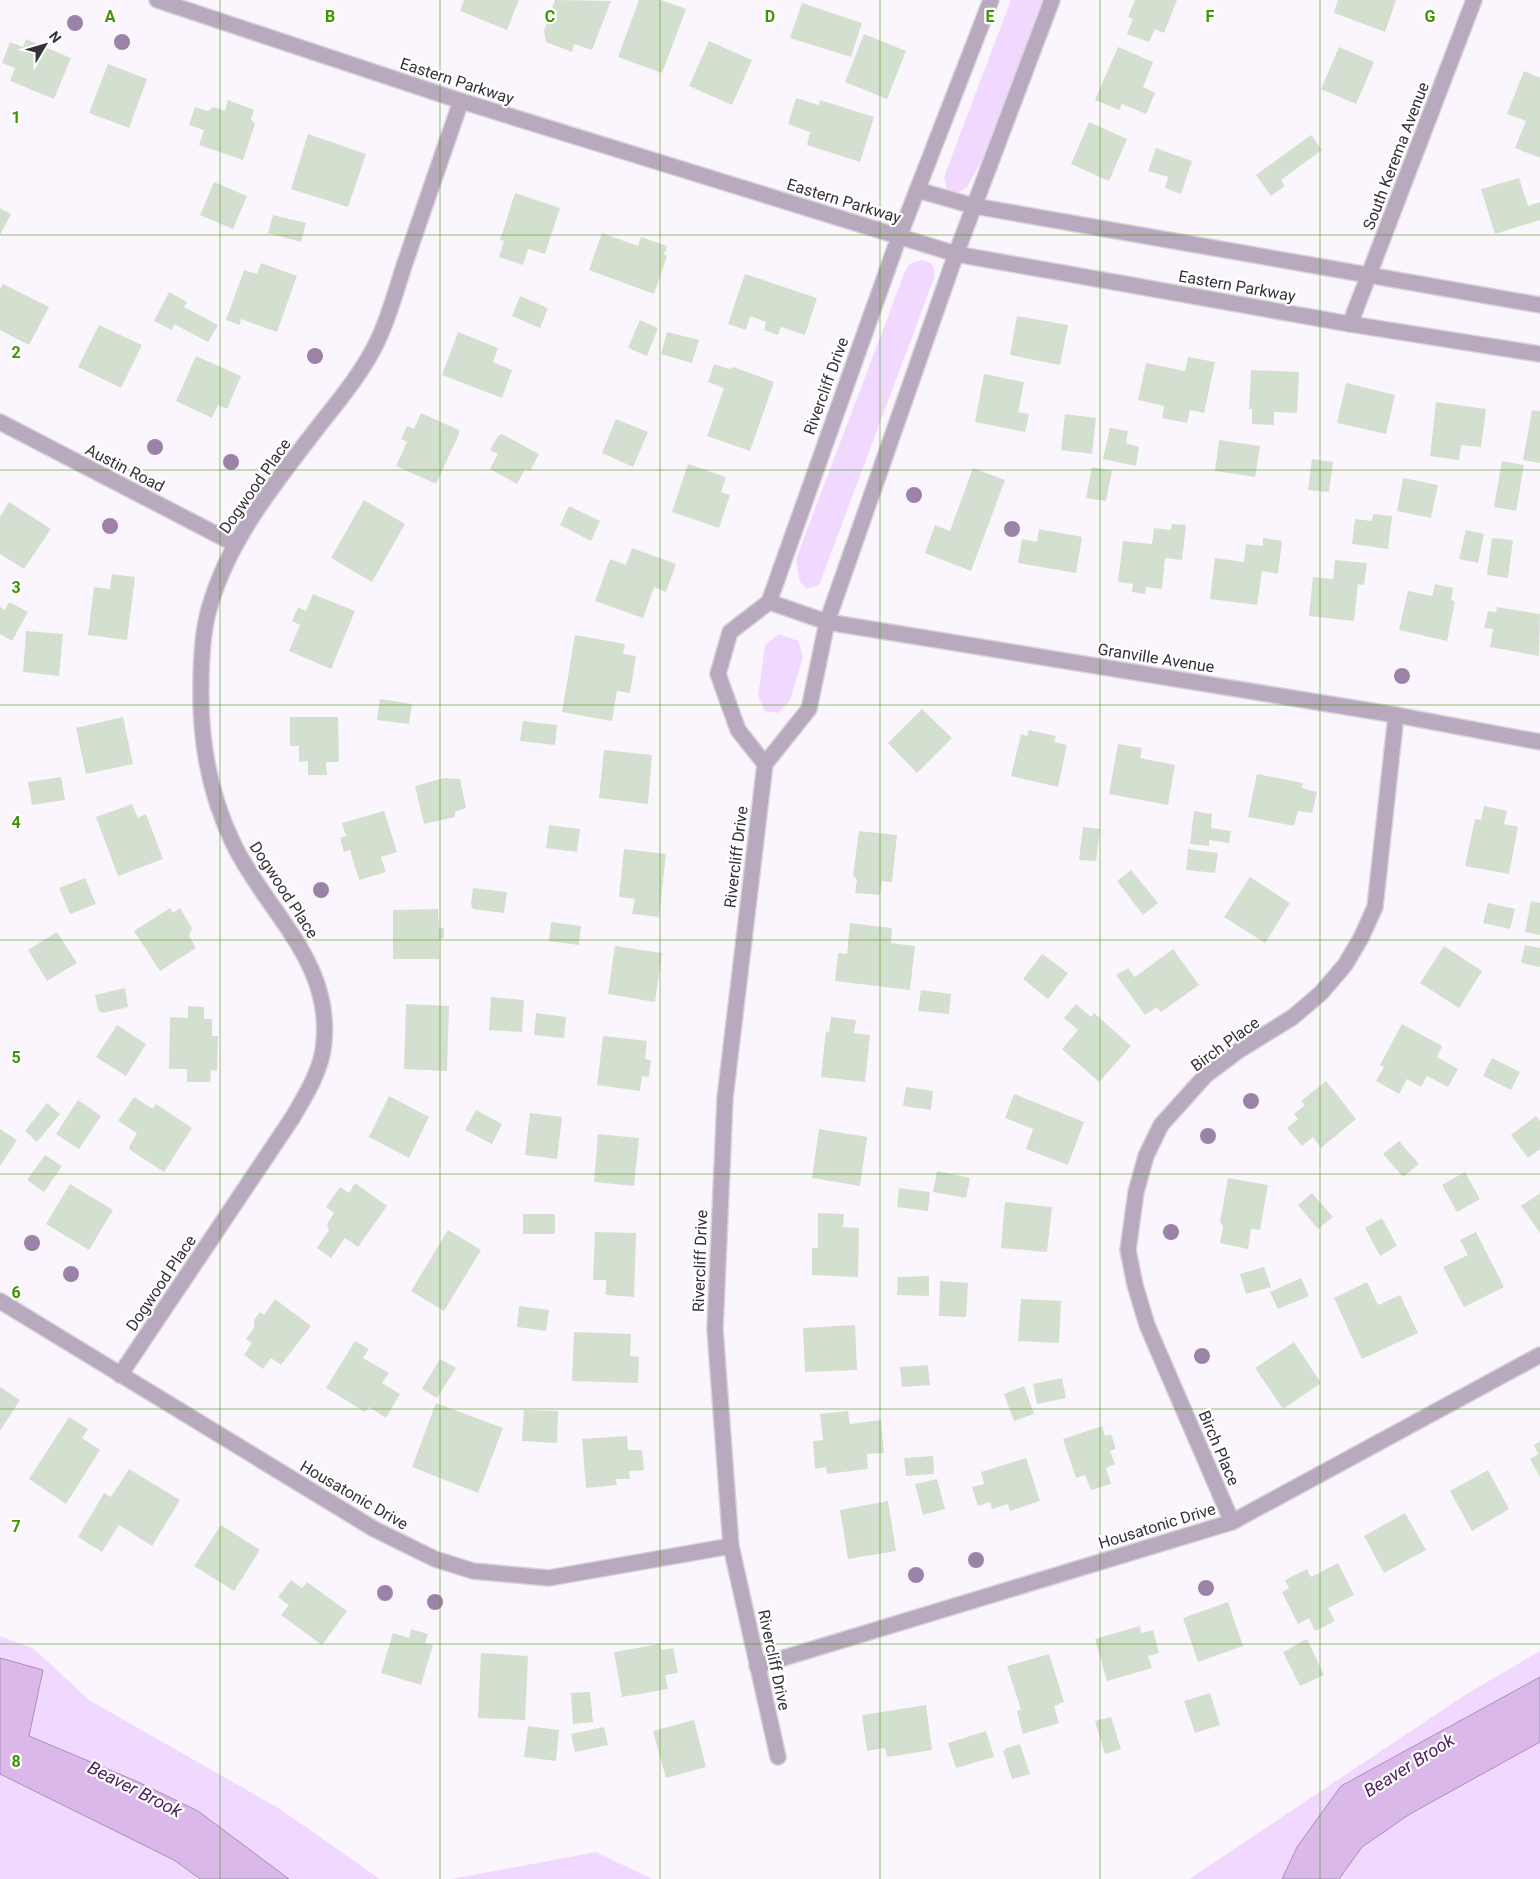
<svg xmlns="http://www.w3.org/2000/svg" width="1540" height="1879" font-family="Roboto,sans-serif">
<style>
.green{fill:#f1d8fe}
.water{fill:#dab8ea;stroke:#a890b4}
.building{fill:#d4e0cf}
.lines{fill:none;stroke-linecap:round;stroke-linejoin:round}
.minor-casing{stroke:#d7d3da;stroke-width:18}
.minor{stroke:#b8a9bf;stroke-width:15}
.tree{fill:#9c82a7}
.grid{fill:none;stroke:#3f9400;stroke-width:1;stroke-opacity:0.55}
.labels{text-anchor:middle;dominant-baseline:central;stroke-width:4.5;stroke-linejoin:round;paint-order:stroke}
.street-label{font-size:16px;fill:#353137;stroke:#fff}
.water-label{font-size:18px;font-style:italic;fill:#4e235f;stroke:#fff}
.grid-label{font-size:16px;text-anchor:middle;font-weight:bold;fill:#3f9400;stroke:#fff;stroke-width:4.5;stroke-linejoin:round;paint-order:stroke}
</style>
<rect width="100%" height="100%" fill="#fbf6fe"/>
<g class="green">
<polygon points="1011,0 1045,0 983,158 967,187 957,193 947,189 944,177"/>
<path d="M921,260C933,261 937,270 933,281L819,585L807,589L800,582L796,559L906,269L910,264Z"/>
<polygon points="779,634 798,641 803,656 790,700 778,713 765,711 758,696 765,645"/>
<polygon points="0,1636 34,1649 89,1700 280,1809 380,1879 0,1879"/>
<polygon points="1540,1651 1540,1879 1189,1879 1468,1693"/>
<polygon points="596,1852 652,1879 451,1879"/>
</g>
<g class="water">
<polygon points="0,1658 43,1670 29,1736 136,1781 198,1811 289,1879 200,1879 174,1860 0,1774"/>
<polygon points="1540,1677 1540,1742 1410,1814 1362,1847 1339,1879 1282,1879 1297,1847 1341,1786"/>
</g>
<g class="building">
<polygon points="464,0 519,0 507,30 460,11"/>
<polygon points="555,0 611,1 592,50 574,44 572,52 546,42 544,31"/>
<polygon points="639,0 661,0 686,9 662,73 618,57"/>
<polygon points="1135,0 1177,0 1164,33 1155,29 1149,42 1127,34 1133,19 1128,17"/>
<polygon points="1338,0 1396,0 1385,32 1334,13"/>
<polygon points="802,3 862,23 851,57 790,38"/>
<polygon points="864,34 906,51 887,99 845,82"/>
<polygon points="26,39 71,58 54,99 10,81 15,68 2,63 10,42 23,47"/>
<polygon points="709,41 752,60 732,105 689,86"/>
<polygon points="1118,47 1153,62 1143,87 1155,93 1146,114 1122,104 1119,110 1095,100"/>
<polygon points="1339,47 1374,62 1356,104 1321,89"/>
<polygon points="108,64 147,79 129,128 89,113"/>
<polygon points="1524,71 1540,78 1540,158 1515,148 1526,121 1507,114"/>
<polygon points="796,98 819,105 820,100 874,117 860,162 807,145 810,132 788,124"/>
<polygon points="228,100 254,110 251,119 255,124 243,160 199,145 204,130 189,125 195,107 208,111 213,107 225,111"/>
<polygon points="1089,122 1127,139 1109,181 1071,164"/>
<polygon points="308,134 366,154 348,207 291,189"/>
<polygon points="1311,135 1322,150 1281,180 1285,186 1271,196 1256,175"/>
<polygon points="1156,148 1192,161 1181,194 1165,188 1168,177 1148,171"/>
<polygon points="1519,178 1528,206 1540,202 1540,220 1495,234 1481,189"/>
<polygon points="214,182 247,196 233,229 200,215"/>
<polygon points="515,193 560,208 545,254 528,249 523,265 499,257 504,241 500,240"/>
<polygon points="0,208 11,214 0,235"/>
<polygon points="273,215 306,223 301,242 268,233"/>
<polygon points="602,233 638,246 641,237 667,246 664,254 667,256 654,294 589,270"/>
<polygon points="261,263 297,276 277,332 241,319 240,325 226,320 244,270 257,274"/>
<polygon points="745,274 817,298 805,335 781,327 778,335 764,330 766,322 750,316 746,330 728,324"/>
<polygon points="3,284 49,307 29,345 0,330 0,289"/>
<polygon points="169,292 187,302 184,307 218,325 208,342 174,324 172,330 154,321"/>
<polygon points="520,296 548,308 540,328 512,316"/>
<polygon points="1017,316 1068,325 1060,365 1010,355"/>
<polygon points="640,320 658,328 647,356 628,348"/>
<polygon points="99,325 142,345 121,388 78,367"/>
<polygon points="458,332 498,348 493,362 512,370 502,398 442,375"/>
<polygon points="667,332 699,340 692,363 661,354"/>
<polygon points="196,356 241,376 227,409 218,405 212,418 176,401"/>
<polygon points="1188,357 1215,362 1204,413 1190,410 1187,423 1162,418 1164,406 1138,400 1146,363 1185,371"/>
<polygon points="714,364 729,369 733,367 774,382 750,451 707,436 724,388 708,382"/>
<polygon points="1251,370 1299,372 1297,413 1274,412 1274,425 1252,424 1252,409 1249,409"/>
<polygon points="984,374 1024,382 1018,412 1029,414 1025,432 975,422"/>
<polygon points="1346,383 1395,395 1386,434 1337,423"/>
<polygon points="1436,402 1486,409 1481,447 1461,445 1459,460 1430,456"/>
<polygon points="1532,410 1540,411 1540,463 1523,460"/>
<polygon points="421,413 459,430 459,434 436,484 396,466 407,442 401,439 407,426 414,429"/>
<polygon points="1065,414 1096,418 1092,454 1061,450"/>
<polygon points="616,419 648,432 633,467 602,453"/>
<polygon points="1110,428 1128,431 1126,443 1139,447 1136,466 1103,459"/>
<polygon points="502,434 539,454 530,471 525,469 517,484 490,469 498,454 490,450 498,436"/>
<polygon points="1219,440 1260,446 1255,477 1215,471"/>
<polygon points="1312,459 1333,462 1329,492 1308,490"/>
<polygon points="1502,461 1524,465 1516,511 1494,507"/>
<polygon points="688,464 726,477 721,492 730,495 719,528 672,512"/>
<polygon points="1092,467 1112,471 1106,501 1086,498"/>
<polygon points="973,468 1005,480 971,571 925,553 935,525 950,531"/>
<polygon points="1403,478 1438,485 1431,518 1397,511"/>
<polygon points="364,500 405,524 372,582 331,558"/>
<polygon points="9,502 51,529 24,569 0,554 0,517"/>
<polygon points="569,506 600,521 591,541 560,525"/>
<polygon points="1373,514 1392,516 1388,549 1352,544 1355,519 1372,521"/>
<polygon points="1172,524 1186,525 1182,560 1165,558 1162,589 1146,587 1145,594 1132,592 1133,584 1118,582 1123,541 1152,544 1154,528 1171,530"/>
<polygon points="1039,529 1082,537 1076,573 1018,563 1022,539 1037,542"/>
<polygon points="1466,530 1484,534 1478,563 1459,559"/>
<polygon points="1263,538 1282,541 1278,574 1262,571 1257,605 1210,599 1215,558 1244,562 1246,544 1263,546"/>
<polygon points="1492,538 1513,540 1508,578 1487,575"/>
<polygon points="632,548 676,564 666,592 654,587 643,618 595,601 610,559 626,565"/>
<polygon points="1335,560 1367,563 1364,585 1358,584 1354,621 1309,616 1313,577 1333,579"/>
<polygon points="112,574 135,577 127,640 88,635 94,587 110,589"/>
<polygon points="1435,584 1453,588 1451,599 1455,602 1447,641 1399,630 1408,591 1432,596"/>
<polygon points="313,594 355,611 331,669 289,651 300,625 292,621 298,607 306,611"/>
<polygon points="9,602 28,612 12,641 0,634 0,607 5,610"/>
<polygon points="1497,607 1540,614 1539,656 1490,647 1493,629 1484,628 1488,611 1496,612"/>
<polygon points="26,631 63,634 59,676 23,672"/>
<polygon points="575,635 625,644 623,654 636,656 630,693 617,691 612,721 562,712"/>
<polygon points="380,699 412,704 409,724 377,720"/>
<polygon points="922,709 952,738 917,773 888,743"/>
<polygon points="123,717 133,764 86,774 76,728"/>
<polygon points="290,717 338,717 339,762 326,762 327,775 308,775 308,761 299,762 299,746 290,746"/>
<polygon points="523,721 557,725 555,745 520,741"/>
<polygon points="1029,730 1056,736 1054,742 1067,745 1058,787 1011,776 1021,734 1027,736"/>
<polygon points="1118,744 1142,748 1140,758 1175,765 1168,805 1109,794"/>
<polygon points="604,750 652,755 648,804 599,798"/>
<polygon points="1257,774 1303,783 1302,788 1317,792 1312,813 1298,811 1294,826 1248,817"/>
<polygon points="61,777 65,800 32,805 28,782"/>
<polygon points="444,778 460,779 466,808 455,812 455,817 424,824 415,786"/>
<polygon points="132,804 138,818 146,814 163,859 118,876 96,817"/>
<polygon points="1484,806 1507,811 1504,824 1518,827 1509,874 1465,866 1475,819 1481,820"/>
<polygon points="384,811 397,852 381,857 386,872 359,880 350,850 344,852 340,838 346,836 342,823"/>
<polygon points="1194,811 1212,814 1211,828 1231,831 1229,843 1209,840 1209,846 1190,844"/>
<polygon points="549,825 580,829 577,852 546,848"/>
<polygon points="1083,827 1100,829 1096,861 1079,860"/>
<polygon points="859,831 897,835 892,882 882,881 880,895 855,893 857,880 853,875"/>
<polygon points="624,849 666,854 659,917 632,914 635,899 619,897"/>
<polygon points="1188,849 1218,853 1215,873 1186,870"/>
<polygon points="1131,870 1158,903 1143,915 1117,881"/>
<polygon points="1250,877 1290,903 1265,943 1224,917"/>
<polygon points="85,878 96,904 70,914 59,888"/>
<polygon points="473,888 507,892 504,913 473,909 471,904"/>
<polygon points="1531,901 1540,903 1540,935 1525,932"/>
<polygon points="1488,903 1515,909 1510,929 1483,923"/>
<polygon points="170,908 173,913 180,908 192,928 189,936 196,948 160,971 134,931"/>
<polygon points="438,909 439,928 444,928 444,937 439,940 439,959 393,959 393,910"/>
<polygon points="551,922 581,926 579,945 549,941"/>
<polygon points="850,923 892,928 891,943 915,946 910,990 835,981 838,953 847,954"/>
<polygon points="57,932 77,963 47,981 28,950"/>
<polygon points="1525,945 1540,948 1540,967 1525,964 1521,962"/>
<polygon points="615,946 662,953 655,1002 608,994"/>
<polygon points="1444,946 1482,971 1459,1008 1420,983"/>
<polygon points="1173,949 1199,985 1161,1012 1157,1007 1145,1015 1116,975 1128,968 1135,977"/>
<polygon points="1042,954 1068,973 1048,999 1023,979"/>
<polygon points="125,988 128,1007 103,1013 98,1010 95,995"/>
<polygon points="921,990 951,994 949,1014 918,1011"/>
<polygon points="491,997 524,1000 522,1032 489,1030"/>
<polygon points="406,1004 449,1006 447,1071 404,1069"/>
<polygon points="1076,1004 1091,1017 1094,1013 1131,1046 1099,1082 1062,1049 1078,1030 1064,1018"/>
<polygon points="188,1006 204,1007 204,1019 212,1019 212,1036 218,1036 217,1071 211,1070 210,1082 187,1082 187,1069 169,1069 170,1017 188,1018"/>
<polygon points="536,1013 566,1017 564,1038 534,1035"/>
<polygon points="831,1017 856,1020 854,1033 870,1035 865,1082 821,1077 826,1031 829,1032"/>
<polygon points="1402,1024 1442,1046 1437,1057 1458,1069 1448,1087 1427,1076 1421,1087 1407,1079 1399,1094 1376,1081 1384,1067 1380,1065"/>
<polygon points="117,1025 146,1044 126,1076 96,1057"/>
<polygon points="603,1036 647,1041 645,1059 651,1060 649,1077 642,1076 640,1091 597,1085"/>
<polygon points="1492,1058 1520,1072 1511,1090 1483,1076"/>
<polygon points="1326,1081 1356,1119 1321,1148 1313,1137 1302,1146 1287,1128 1298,1119 1294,1114 1305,1105 1301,1101"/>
<polygon points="906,1087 933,1091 931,1110 903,1106"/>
<polygon points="1014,1094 1084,1122 1068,1165 1026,1149 1033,1129 1005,1118"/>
<polygon points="389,1096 429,1117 409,1158 369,1137"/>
<polygon points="134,1097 153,1109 156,1104 192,1128 164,1172 130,1150 129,1147 137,1133 118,1121"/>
<polygon points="78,1100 101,1116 79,1149 56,1134"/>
<polygon points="47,1103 60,1114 37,1142 25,1131"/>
<polygon points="476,1110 502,1124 492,1144 465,1130"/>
<polygon points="530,1113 562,1117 557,1159 525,1155"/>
<polygon points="1536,1116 1540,1121 1540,1149 1528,1158 1511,1135"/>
<polygon points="0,1129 17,1140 0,1166"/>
<polygon points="819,1129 867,1137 860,1186 812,1178"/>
<polygon points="598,1134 639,1138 634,1186 594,1182"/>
<polygon points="1399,1141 1419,1164 1403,1177 1383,1154"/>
<polygon points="45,1155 62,1166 44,1192 27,1180"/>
<polygon points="937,1171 970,1178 966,1198 933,1192"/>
<polygon points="1465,1172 1480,1199 1457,1212 1442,1185"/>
<polygon points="1228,1178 1268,1185 1260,1230 1251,1229 1248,1249 1220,1243 1223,1226 1220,1222"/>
<polygon points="355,1183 387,1206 358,1247 345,1238 331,1258 317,1248 329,1230 327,1224 334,1213 326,1207 340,1187 349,1193"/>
<polygon points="70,1184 113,1210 89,1250 46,1224"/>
<polygon points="899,1188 930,1192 928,1211 897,1207"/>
<polygon points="1312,1193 1333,1217 1318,1229 1298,1205"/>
<polygon points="1540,1193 1540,1233 1521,1206"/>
<polygon points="1005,1202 1052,1207 1047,1252 1001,1248"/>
<polygon points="818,1213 844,1214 843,1227 859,1228 858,1277 812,1275 812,1248 818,1248"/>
<rect x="523" y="1214" width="32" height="20"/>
<polygon points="1382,1218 1397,1246 1380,1256 1365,1228"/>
<polygon points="448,1230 481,1250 444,1311 411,1291"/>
<polygon points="595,1232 636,1233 634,1297 606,1295 606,1280 593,1280"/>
<polygon points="1476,1232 1504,1287 1464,1307 1443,1267 1468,1255 1460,1240"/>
<polygon points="1264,1267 1271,1287 1246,1294 1240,1274"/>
<polygon points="929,1276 929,1296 897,1295 898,1277"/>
<polygon points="1301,1278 1309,1296 1278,1309 1270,1292"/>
<polygon points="940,1281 968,1283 966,1317 939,1316"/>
<polygon points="1367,1282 1378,1305 1400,1295 1418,1333 1362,1359 1334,1298"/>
<polygon points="275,1299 311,1326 281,1365 271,1358 263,1369 244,1355 252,1343 246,1339 254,1328 254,1320 260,1312 264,1315"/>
<polygon points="1021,1299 1061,1301 1059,1343 1018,1341"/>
<polygon points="519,1306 549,1310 546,1331 517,1327"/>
<polygon points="855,1325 857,1370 805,1372 803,1328"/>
<polygon points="574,1332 631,1334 630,1356 639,1357 638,1383 572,1381"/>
<polygon points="355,1341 369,1349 363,1358 389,1373 382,1383 400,1394 386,1418 369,1407 365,1412 326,1388"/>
<polygon points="1294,1342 1321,1383 1283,1409 1255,1368"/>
<polygon points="440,1359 456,1368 437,1398 422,1389"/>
<polygon points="928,1365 930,1385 902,1387 900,1367"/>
<polygon points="1062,1378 1066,1398 1037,1404 1033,1384"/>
<polygon points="1024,1386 1034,1414 1014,1421 1004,1394"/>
<polygon points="0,1387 20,1400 0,1431"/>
<polygon points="436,1403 503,1428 478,1493 412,1467"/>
<polygon points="524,1410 558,1411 557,1443 522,1441"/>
<polygon points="848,1411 850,1424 881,1420 884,1453 867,1454 868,1469 827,1474 826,1467 815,1469 813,1441 823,1440 820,1414"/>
<polygon points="69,1417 88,1429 82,1438 100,1450 66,1504 29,1479"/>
<polygon points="1102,1426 1105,1436 1111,1434 1116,1449 1110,1451 1115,1464 1106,1468 1111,1484 1091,1490 1085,1475 1076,1478 1063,1439"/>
<polygon points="627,1436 628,1450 642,1450 644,1470 629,1471 630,1479 616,1479 617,1485 586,1488 582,1439"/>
<polygon points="1540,1441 1540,1477 1530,1459 1538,1454 1534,1445"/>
<polygon points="933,1456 934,1474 906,1476 904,1458"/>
<polygon points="1026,1458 1040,1501 1010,1511 1008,1504 992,1509 990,1502 978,1506 972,1487 984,1484 981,1472"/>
<polygon points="129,1469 180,1500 152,1546 119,1525 102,1552 78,1537 104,1493 111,1497"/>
<polygon points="1488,1470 1509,1509 1472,1531 1450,1491"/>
<polygon points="937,1479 945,1509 923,1515 915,1484"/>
<polygon points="888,1501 896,1551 848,1559 840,1510"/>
<polygon points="1405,1513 1426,1550 1384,1573 1364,1536"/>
<polygon points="221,1525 260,1550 234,1591 194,1566"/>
<polygon points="1338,1563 1354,1595 1328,1608 1335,1621 1315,1631 1309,1618 1298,1624 1282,1592 1289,1588 1285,1580 1307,1569 1311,1577"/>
<polygon points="291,1580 302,1588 307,1582 347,1611 322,1645 281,1615 289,1605 278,1597"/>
<polygon points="1228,1602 1243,1646 1198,1662 1183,1618"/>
<polygon points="1140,1626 1141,1633 1153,1630 1159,1653 1148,1656 1152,1668 1107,1681 1095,1639"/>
<polygon points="411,1629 428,1634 425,1643 433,1645 421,1685 381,1673 393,1633 409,1638"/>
<polygon points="1307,1639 1324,1675 1300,1686 1283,1652"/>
<polygon points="660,1644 661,1650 673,1648 678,1673 665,1675 668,1689 622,1697 614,1652"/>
<polygon points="481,1653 528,1656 525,1720 478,1718"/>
<polygon points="1049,1654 1064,1702 1054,1706 1059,1723 1023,1734 1017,1711 1021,1710 1007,1666"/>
<polygon points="590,1692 593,1722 573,1724 571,1693"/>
<polygon points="1210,1693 1220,1725 1195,1733 1184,1701"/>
<polygon points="926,1705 932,1750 887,1757 885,1748 867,1751 862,1715"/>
<polygon points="1111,1717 1121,1749 1105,1754 1095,1721"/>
<polygon points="694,1720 706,1767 666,1778 653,1731"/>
<polygon points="528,1726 559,1730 556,1761 524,1757"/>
<polygon points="604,1727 608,1745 575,1752 571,1734"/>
<polygon points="986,1731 994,1757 956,1768 948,1743"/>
<polygon points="1020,1744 1030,1774 1012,1779 1003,1751 1007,1748"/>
</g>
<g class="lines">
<defs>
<g id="minor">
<polyline points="157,0 461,101 956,254 1350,324 1540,354"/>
<polyline points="917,190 974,206 1540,305"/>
<polyline points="1350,324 1474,0"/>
<polyline points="0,422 235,544"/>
<polyline points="769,602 827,622 1396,715 1540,742"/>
<polyline points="765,764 738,730 718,674 730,632 769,602 899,237 991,0"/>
<polyline points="0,1301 374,1529 435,1559 473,1571 549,1578 731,1546"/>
<path d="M120,1375L293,1117C305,1096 319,1074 323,1050C336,964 268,914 234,845C210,796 200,740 201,687C201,661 202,633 209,609C228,540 275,483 318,427C340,399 363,372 378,340C390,315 397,286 406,260C424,207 443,154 461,101"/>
<polyline points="1232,1522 1147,1325 1135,1285 1128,1250 1136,1192 1146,1156 1161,1125 1206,1075 1238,1051 1293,1017 1321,993 1345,965 1361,938 1375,907 1396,715"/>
<polyline points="757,1666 1232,1522 1540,1355"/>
<polyline points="778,1757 731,1546 715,1329 725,1098 765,764 809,709 827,622 956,254 1052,0"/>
</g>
</defs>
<use href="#minor" class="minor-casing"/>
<use href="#minor" class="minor"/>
</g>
<g class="tree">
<circle cx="75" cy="23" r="8"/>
<circle cx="122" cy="42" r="8"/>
<circle cx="315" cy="356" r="8"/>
<circle cx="155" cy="447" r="8"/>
<circle cx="231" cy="462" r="8"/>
<circle cx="914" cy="495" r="8"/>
<circle cx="110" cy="526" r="8"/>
<circle cx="1012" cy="529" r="8"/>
<circle cx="1402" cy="676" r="8"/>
<circle cx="321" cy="890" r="8"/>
<circle cx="1251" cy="1101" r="8"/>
<circle cx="1208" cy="1136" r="8"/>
<circle cx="1171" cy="1232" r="8"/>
<circle cx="32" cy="1243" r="8"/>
<circle cx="71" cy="1274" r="8"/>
<circle cx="1202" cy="1356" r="8"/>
<circle cx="976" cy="1560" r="8"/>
<circle cx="916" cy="1575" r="8"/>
<circle cx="1206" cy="1588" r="8"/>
<circle cx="385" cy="1593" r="8"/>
<circle cx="435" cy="1602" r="8"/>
</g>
<path class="grid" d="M220,0V1879M440,0V1879M660,0V1879M880,0V1879M1100,0V1879M1320,0V1879M0,235H1540M0,470H1540M0,705H1540M0,940H1540M0,1174H1540M0,1409H1540M0,1644H1540"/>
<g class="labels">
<g class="street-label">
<text transform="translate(457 81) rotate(18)">Eastern Parkway</text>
<text transform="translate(1396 156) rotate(-69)">South Kerema Avenue</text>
<text transform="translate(844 201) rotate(17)">Eastern Parkway</text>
<text transform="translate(1237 286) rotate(10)">Eastern Parkway</text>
<text transform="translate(826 386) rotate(-70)">Rivercliff Drive</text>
<text transform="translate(125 468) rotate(27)">Austin Road</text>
<text transform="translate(255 486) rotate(-55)">Dogwood Place</text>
<text transform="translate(1156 658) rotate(9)">Granville Avenue</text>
<text transform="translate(736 857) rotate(-83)">Rivercliff Drive</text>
<text transform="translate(284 890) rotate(57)">Dogwood Place</text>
<text transform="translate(1225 1044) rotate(-36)">Birch Place</text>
<text transform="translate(700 1261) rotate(-88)">Rivercliff Drive</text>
<text transform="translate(161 1283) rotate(-56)">Dogwood Place</text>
<text transform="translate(1219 1448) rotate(67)">Birch Place</text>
<text transform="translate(354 1495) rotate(30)">Housatonic Drive</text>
<text transform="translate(1157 1526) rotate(-17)">Housatonic Drive</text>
<text transform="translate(774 1660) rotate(78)">Rivercliff Drive</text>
</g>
<g class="water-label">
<text transform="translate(1409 1765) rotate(-32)">Beaver Brook</text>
<text transform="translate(135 1789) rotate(27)">Beaver Brook</text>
</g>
</g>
<g class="grid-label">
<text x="110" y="22">A</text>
<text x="330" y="22">B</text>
<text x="550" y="22">C</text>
<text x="770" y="22">D</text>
<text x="990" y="22">E</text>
<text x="1210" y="22">F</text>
<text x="1430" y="22">G</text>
<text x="16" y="123">1</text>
<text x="16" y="358">2</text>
<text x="16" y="593">3</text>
<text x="16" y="828">4</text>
<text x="16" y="1063">5</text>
<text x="16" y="1298">6</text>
<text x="16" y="1532">7</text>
<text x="16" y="1767">8</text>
</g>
<g transform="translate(45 45) rotate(52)" stroke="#ffffff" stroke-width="4" paint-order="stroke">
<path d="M0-4L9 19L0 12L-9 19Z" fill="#353137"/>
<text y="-8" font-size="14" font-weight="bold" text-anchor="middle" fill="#353137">N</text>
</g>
</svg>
